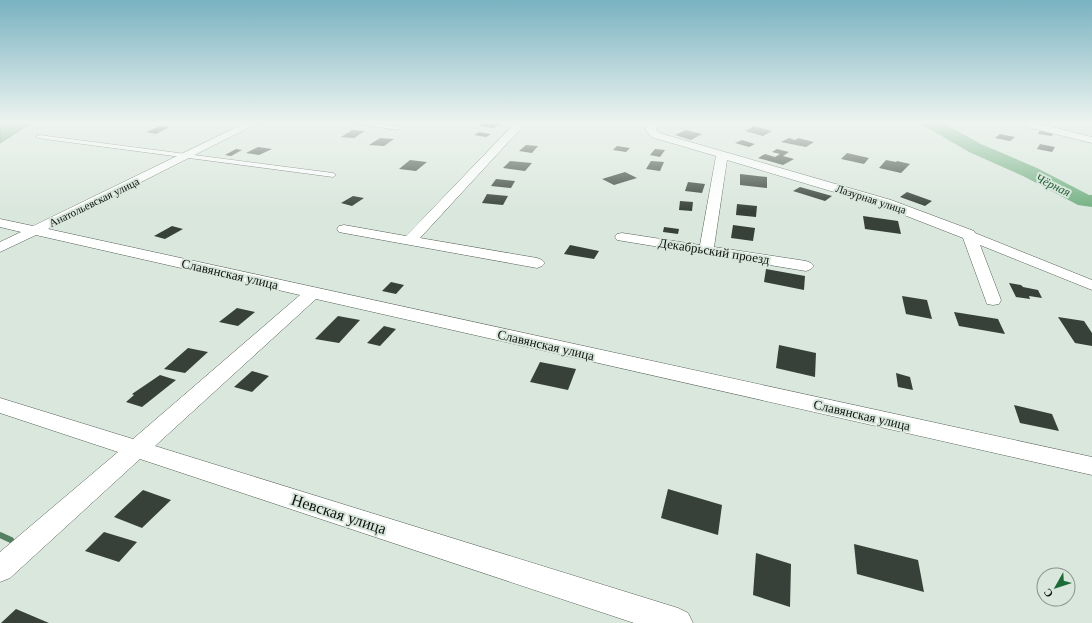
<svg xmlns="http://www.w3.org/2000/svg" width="1092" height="623" font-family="'Times New Roman',serif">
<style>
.water{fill:#74b083;stroke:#558160}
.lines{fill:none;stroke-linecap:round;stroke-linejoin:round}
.stream{stroke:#558160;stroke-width:6}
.river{fill:#74b083;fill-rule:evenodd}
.building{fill:#374139}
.lane-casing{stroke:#556057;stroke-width:1}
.street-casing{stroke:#556057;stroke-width:1}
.lane{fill:#fff;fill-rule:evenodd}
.street{fill:#fff;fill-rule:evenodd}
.labels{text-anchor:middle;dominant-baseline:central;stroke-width:4;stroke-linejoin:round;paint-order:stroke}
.far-street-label{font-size:11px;fill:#0e120f;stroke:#dae7dd}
.far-water-label{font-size:12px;font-style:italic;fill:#1e5f35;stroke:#dae7dd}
.street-label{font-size:13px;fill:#0e120f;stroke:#dae7dd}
.near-street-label{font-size:16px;fill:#0e120f;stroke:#dae7dd}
</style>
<rect width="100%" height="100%" fill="#dae7dd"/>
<polygon class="water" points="5,123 31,123 0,143 0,126"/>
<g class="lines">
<polyline class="stream" points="0,535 11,540"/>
<polygon class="river" points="921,123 943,123 981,144 1037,168 1089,195 1092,195 1092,207 1078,205 1023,176 969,152 928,128 923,126"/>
</g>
<g class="building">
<polygon points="482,123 501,123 494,128 479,126"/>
<polygon points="160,126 170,127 156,134 146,132"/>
<polygon points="754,126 772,131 763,136 745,131"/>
<polygon points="352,130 365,131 354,138 341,137"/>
<polygon points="686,130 702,134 691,140 675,135"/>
<polygon points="1040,130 1053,132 1052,136 1038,134"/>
<polygon points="479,132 491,134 486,137 474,135"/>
<polygon points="1000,134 1015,137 1010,141 995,138"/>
<polygon points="380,138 394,139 384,146 369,145"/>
<polygon points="789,138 795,140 798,138 814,142 806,147 781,142"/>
<polygon points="742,140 755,144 749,147 735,143"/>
<polygon points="1040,144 1055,147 1052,152 1037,149"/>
<polygon points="526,145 538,146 532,153 519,151"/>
<polygon points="617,146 630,148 626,152 613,150"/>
<polygon points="258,147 272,149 259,155 246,153"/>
<polygon points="236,149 242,150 231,156 225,155"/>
<polygon points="655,149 665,150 660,157 650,155"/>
<polygon points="777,149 789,152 783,156 794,159 783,165 758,158 765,154 775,157 780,154 772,152"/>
<polygon points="847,153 869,158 864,164 841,159"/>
<polygon points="410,160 427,162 416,171 399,169"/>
<polygon points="886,160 896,162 897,161 910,164 901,173 879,168"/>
<polygon points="510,161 532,163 525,171 503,168"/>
<polygon points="651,161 664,162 660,171 646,169"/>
<polygon points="625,172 637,178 614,185 602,179"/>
<polygon points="740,174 767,177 767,188 740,185"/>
<polygon points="496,179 515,181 511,188 491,186"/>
<polygon points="688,182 705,184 702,193 685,191"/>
<polygon points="800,187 832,196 825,201 793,191"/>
<polygon points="907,192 932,201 925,206 900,197"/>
<polygon points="487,194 508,196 503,205 482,203"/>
<polygon points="353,196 364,198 352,206 341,203"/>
<polygon points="680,201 693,202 692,211 679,210"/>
<polygon points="737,204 757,206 756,217 736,215"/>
<polygon points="863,216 898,221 901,234 865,229"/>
<polygon points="733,225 755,228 753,241 731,238"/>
<polygon points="172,226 183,229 165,239 154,236"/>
<polygon points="664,227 679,229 678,234 663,232"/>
<polygon points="570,245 599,251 594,259 564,254"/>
<polygon points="766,269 805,276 804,290 764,282"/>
<polygon points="391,282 404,285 396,294 382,291"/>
<polygon points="1009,283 1021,285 1023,287 1038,290 1042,298 1029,296 1030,299 1016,297"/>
<polygon points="902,296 927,300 932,319 906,314"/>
<polygon points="237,308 255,312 238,326 219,322"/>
<polygon points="954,312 998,319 1005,334 959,326"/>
<polygon points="338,316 360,320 339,343 315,339"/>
<polygon points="1058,317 1084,321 1092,333 1092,346 1075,343"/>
<polygon points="384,326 396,329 380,346 367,343"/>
<polygon points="779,345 816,353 815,377 776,368"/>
<polygon points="188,348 208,352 185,373 164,369"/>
<polygon points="540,362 576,369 568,390 530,382"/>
<polygon points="252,371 269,376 252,392 234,387"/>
<polygon points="896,373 910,377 913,390 898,387"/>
<polygon points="160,375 176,380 142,407 126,402 134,395 132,394"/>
<polygon points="1014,405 1052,414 1059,431 1020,423"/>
<polygon points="668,489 722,505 718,535 661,518"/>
<polygon points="143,490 171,500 142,528 114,517"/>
<polygon points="104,532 137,542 119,562 85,551"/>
<polygon points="854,544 918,560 924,592 857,574"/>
<polygon points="756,553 791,564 790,607 753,595"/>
<polygon points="16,609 49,623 1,623"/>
</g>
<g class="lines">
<defs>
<g id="lane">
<polygon points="354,123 372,123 398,126 401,128 398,130"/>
<polygon points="39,135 333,173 336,175 333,177 37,138 36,137"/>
</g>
<g id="street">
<polygon points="245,123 258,123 48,229 1092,457 1092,475 316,299 155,446 678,608 688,613 693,623 634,623 140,459 10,578 0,582 0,552 118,452 0,413 0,398 133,439 300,295 36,235 0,252 0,242 21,232 0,227 0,219 33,226"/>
<polygon points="515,123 526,123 420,238 537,258 542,260 545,263 542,266 537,268 344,233 339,232 337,229 339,226 344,225 406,236"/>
<polygon points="647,123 657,123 656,130 659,133 891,200 974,231 975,233 1092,280 1092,290 980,245 1001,300 999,304 993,305 987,304 963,238 881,206 727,160 714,247 806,261 811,263 814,266 811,269 806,271 617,240 615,237 617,234 622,233 700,245 716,156 651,137 646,130"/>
<polygon points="1017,123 1036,123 1092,137 1092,143 1019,125"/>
</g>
</defs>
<use href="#lane" class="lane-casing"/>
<use href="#street" class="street-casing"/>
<use href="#lane" class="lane"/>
<use href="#street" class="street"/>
</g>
<linearGradient id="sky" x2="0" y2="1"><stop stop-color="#79b2c0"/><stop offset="0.58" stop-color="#eef4f0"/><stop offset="1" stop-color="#eef4f0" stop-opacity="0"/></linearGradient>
<rect width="1092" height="211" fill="url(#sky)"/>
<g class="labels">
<g class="far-street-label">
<text transform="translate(871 199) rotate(18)">Лазурная улица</text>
<text transform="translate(94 202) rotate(-26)">Анатольевская улица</text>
</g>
<g class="far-water-label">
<text transform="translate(1053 185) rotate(26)">Чёрная</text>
</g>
<g class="street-label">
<text transform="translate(714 251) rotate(9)">Декабрьский проезд</text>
<text transform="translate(230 274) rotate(13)">Славянская улица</text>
<text transform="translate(546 345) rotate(13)">Славянская улица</text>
<text transform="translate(862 415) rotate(13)">Славянская улица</text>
</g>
<g class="near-street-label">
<text transform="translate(339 514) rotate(18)">Невская улица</text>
</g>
</g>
<g transform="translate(1056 587) rotate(231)"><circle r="19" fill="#dae7dd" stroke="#88928b"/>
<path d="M0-3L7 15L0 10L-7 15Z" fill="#1e6b3a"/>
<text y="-6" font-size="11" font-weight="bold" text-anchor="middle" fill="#0e120f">С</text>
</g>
</svg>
